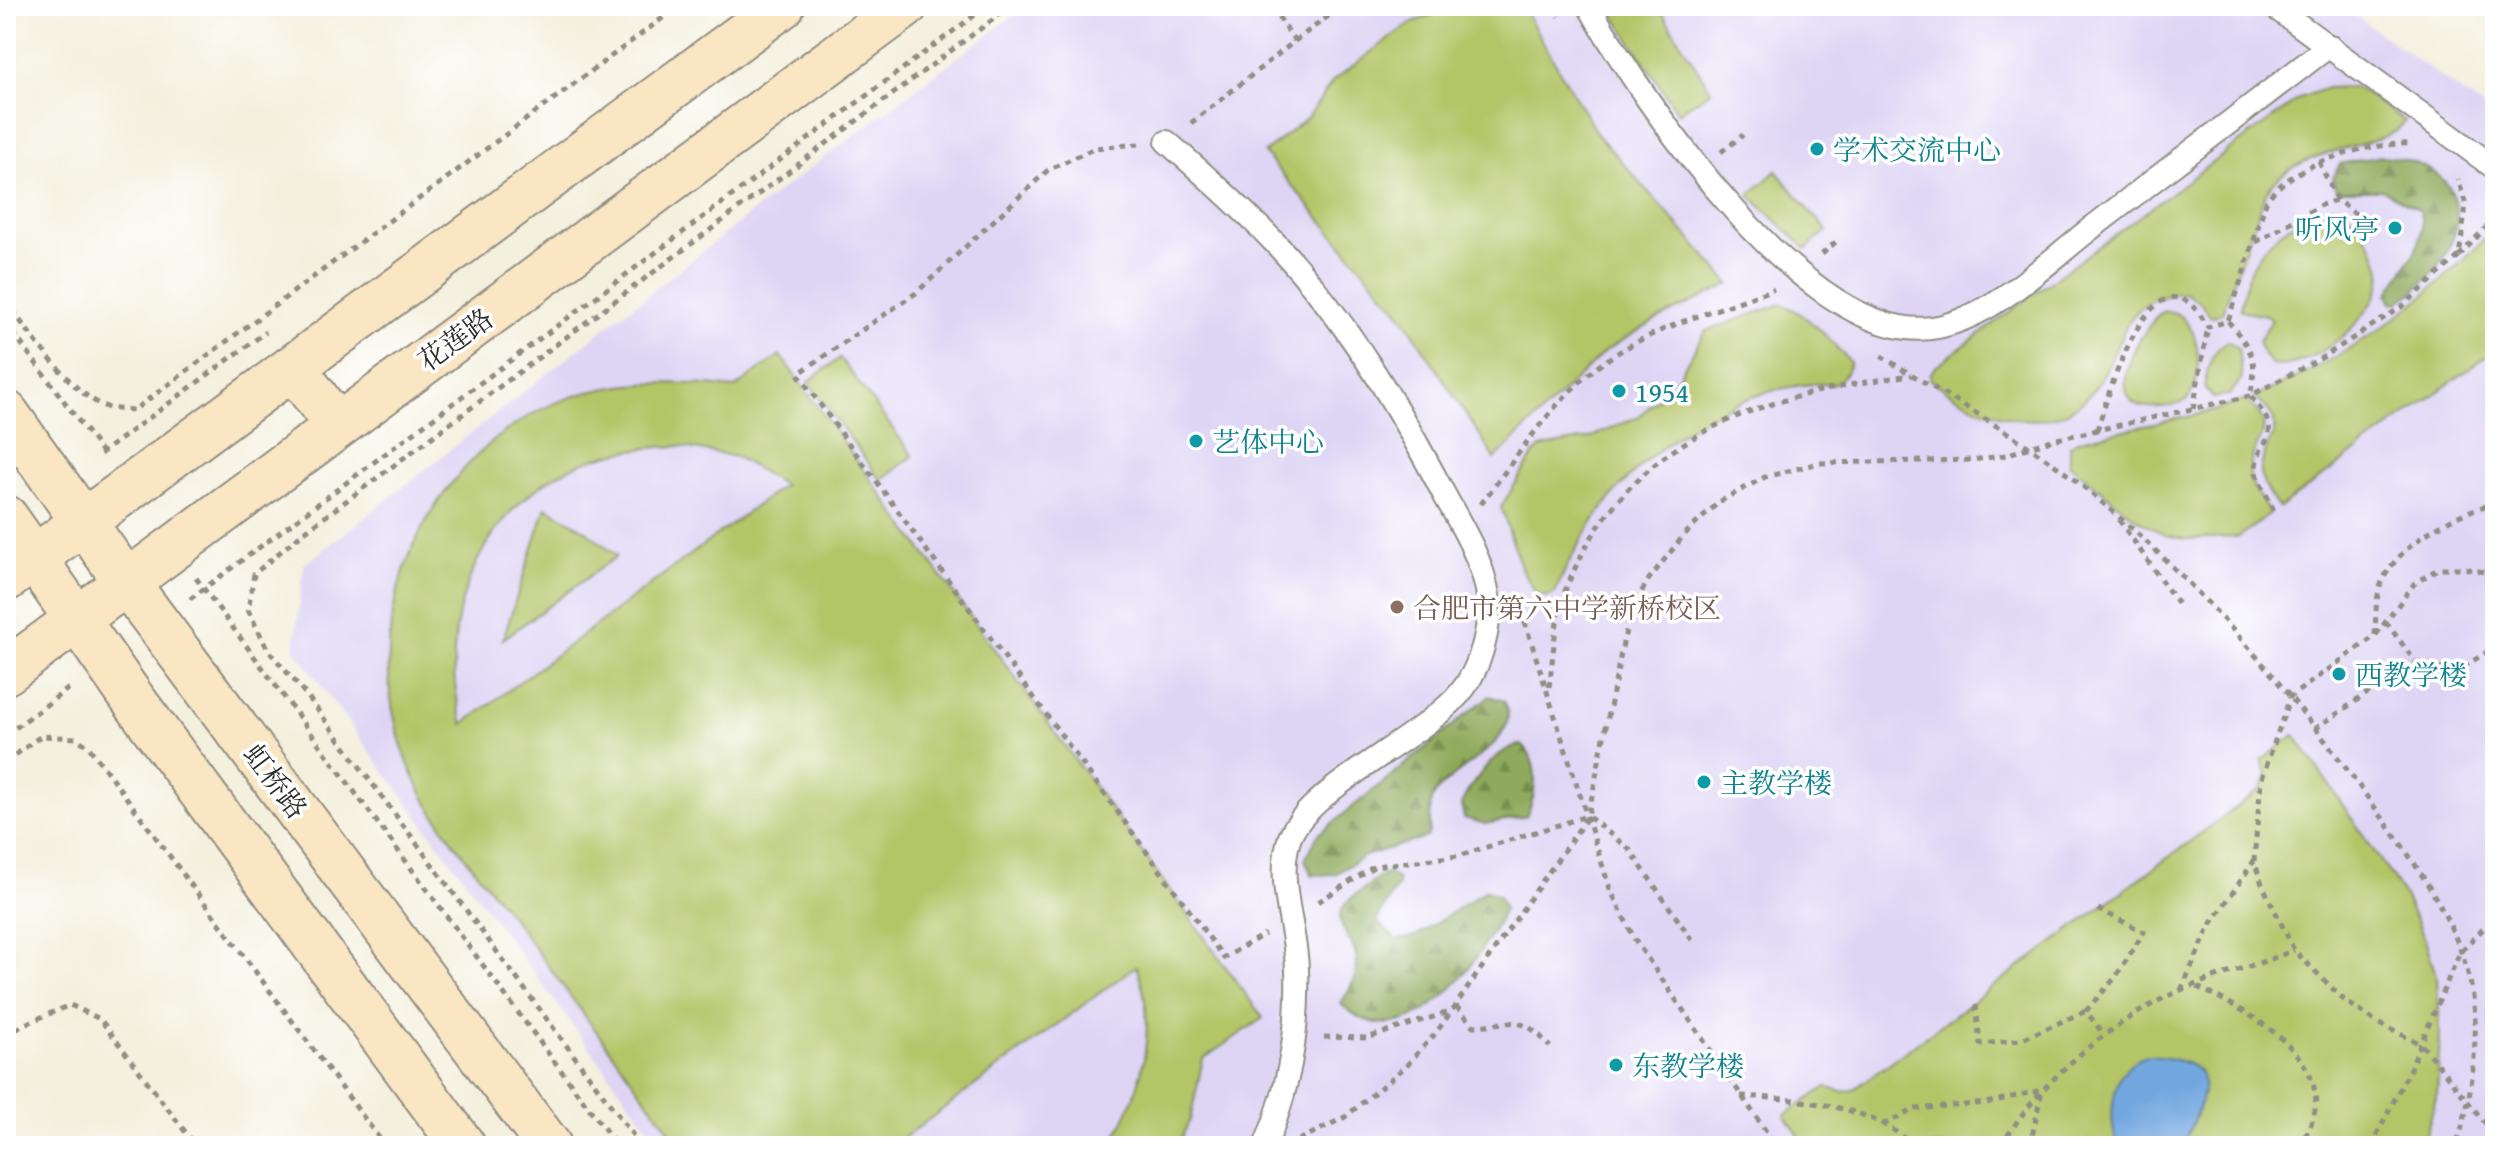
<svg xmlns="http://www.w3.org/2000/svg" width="2501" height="1152" font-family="'Gentium Book Plus','Noto Serif SC',serif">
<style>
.built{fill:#ded5f5}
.grass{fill:#b4c568;stroke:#70784a;stroke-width:2;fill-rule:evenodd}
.forest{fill:url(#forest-firs);stroke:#5d6a44;stroke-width:2}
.water{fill:#73a7e0;stroke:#4f6986;stroke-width:2}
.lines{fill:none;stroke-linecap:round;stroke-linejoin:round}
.lane-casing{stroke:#908e84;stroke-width:26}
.secondary-casing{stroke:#908e84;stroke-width:48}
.path{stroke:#908e84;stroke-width:5;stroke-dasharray:6 6;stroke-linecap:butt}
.lane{stroke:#fff;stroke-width:22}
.secondary{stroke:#fbe6c4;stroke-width:44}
.culture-dot{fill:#0f9aa8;stroke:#fff;stroke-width:3}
.education-dot{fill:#8d6e63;stroke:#fff;stroke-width:3}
.labels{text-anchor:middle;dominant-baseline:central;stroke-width:7;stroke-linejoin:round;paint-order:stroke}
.culture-label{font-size:28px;fill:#0d838f;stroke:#fff;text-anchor:start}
.street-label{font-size:28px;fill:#2b2b2b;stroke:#fff}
.education-label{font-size:28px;fill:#785e54;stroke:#fff;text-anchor:start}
</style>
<defs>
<pattern id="forest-firs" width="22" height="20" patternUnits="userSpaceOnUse" patternTransform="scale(2)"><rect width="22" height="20" fill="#8faa5c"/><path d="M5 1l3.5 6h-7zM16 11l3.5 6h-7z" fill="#758b4c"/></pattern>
</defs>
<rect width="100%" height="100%" fill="#fff"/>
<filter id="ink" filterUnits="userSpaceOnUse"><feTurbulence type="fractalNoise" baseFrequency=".0125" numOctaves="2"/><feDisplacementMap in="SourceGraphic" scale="16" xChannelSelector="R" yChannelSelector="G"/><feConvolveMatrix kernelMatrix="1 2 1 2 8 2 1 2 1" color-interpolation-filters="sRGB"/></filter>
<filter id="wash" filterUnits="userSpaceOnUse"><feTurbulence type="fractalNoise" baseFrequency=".006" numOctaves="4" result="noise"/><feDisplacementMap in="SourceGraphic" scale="32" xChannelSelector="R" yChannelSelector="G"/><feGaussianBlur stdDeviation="1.8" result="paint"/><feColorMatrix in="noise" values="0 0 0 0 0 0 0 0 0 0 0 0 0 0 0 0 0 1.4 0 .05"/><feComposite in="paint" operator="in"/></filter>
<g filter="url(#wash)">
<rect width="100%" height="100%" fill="#f4f0de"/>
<polygon class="built" points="1026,6 2342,6 2495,116 2495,1146 662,1146 294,649 304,565 769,199"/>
<g class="grass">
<polygon points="1458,6 1522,6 1597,134 1730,284 1656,320 1605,351 1495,459 1401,314 1264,153 1308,117 1333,81 1375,49 1413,22"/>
<polygon points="1608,6 1658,6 1711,91 1678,113"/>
<path d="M2355,87L2405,121C2390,151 2297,143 2266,192L2222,313L2211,317L2201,303L2185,292C2119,300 2128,337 2099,382C2057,447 1980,416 1931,380L1930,374L1935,367L2300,98L2327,88Z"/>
<polygon points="1776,171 1827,231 1806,249 1749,195"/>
<path d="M2333,206C2345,208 2354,220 2361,229C2371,242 2384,265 2381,281C2374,319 2311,371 2273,365L2264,356L2258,342L2272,320L2266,315L2240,310C2248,253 2278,223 2333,206Z"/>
<path d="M2495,228V350L2279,508C2270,497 2260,483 2261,469C2264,436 2294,428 2254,397C2357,353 2418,308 2495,228Z"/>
<path d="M1781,304C1809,314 1830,340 1850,362C1849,370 1841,382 1832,384C1826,385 1819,383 1813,384C1788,386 1760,393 1736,403C1651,441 1590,507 1555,593L1547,597L1536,593L1522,570L1501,507L1534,454L1540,448L1589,438L1638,417L1673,385L1706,331Z"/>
<path d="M2165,311C2200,310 2206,374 2189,397C2181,407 2159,408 2148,407C2099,404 2142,323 2165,311Z"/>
<path d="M2228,341L2238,348L2242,379L2229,395L2213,398L2204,387C2208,368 2210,351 2228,341Z"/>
<path d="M780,355L1263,1018L1203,1059L1190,1120L1177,1146H1109C1143,1095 1159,1024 1136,966L893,1146H681C628,1075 576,1003 523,932C491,888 449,842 423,795C364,688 383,558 464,469C539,386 629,374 735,388ZM680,446L736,457L784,485L463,724C434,627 475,516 568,469C603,452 642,447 680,446Z"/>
<polygon points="840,358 913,456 881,480 808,382"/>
<path d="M2246,400C2284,432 2248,441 2250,474C2251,488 2263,502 2270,514L2239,537L2186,539L2165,535L2135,518L2069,464V446L2079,440L2213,411Z"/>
<polygon points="546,507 585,530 617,556 503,639"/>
<polygon points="2295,735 2402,892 2425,939 2437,979 2440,1034 2437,1094 2423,1146 1806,1146 1785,1115 1826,1087 1842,1092 1853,1090 2261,789 2267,774 2262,760"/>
</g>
<g class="forest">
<path d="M2381,156C2489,166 2470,256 2398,303L2392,302L2388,294C2402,270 2433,239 2418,209L2383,190H2337L2332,178L2340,164Z"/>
<path d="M1489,696L1504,701C1525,742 1454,766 1435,794C1426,807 1434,824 1427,837L1365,856L1335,874L1312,875L1305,860L1318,835Z"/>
<path d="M1522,745C1540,762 1537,796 1526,816L1485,824L1464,818L1461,805C1469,785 1499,745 1522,745Z"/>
<path d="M1388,873L1398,879V885L1376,921L1397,940L1416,936L1486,890L1499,896L1504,909C1500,922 1490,935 1483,947C1454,995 1395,1055 1341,1004C1347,991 1357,980 1357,964C1358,932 1315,921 1362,890C1371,884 1378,876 1388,873Z"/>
</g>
<path class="water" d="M2148,1056C2226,1061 2206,1092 2182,1146H2118C2106,1119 2112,1061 2148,1056Z"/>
</g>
<g filter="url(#ink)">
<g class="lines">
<defs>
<g id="lane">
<path d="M1589,6C1642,101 1811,352 1938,327C1996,315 2048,261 2094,226C2172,166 2251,106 2329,46"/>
<polyline points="2273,6 2495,168"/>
<path d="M1167,142C1205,175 1243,209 1277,245C1347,320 1398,406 1445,496C1461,525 1481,558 1487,590C1493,623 1481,668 1460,693C1424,737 1309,788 1290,837C1275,878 1296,927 1297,969C1299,1030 1289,1090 1265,1146"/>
</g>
<g id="secondary">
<polyline points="294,368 337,426"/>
<polyline points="6,413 127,583 549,1146"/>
<polyline points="6,518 132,698 463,1146"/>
<polyline points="6,579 782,6"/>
<polyline points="6,672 905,6"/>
</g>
</defs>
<use href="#lane" class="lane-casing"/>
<use href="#secondary" class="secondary-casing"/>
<g class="path">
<polyline points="1553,6 1559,17"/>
<polyline points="1295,41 1342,6"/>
<polyline points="1191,123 1295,41 1271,6"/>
<polyline points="1139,144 1095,148 1048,170 916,293 798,374 1224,958"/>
<polyline points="1721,152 1743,135"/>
<polyline points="2319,162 2337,200 2374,228"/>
<polyline points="2256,242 2321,205 2337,200"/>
<polyline points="1822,254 1837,241"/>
<polyline points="2459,256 2495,218"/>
<path d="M6,301C27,330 71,393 104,406C112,410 125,409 134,410L679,6"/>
<path d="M2228,321C2252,351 2259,358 2250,396C2291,442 2254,437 2256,473L2275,513"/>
<polyline points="6,323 104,455"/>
<path d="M1881,356C1954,401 2033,443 2098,499C2204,588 2292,693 2373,805C2413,860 2459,922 2472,991C2480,1031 2472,1109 2455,1146"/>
<polyline points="2193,409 2208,327"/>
<path d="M2097,430C2106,404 2144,262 2193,306C2199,311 2203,320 2208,327L2228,321L2266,202C2288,164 2369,142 2411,144"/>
<polyline points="100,454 266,332"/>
<path d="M1481,504C1521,452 1559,389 1616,354C1663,324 1722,309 1774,289"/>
<polyline points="2119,520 2178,604"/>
<polyline points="2495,574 2464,568 2439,568 2414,584 2375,636 2290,697 2261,781 2254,861 2262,884 2294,950 2344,1000 2379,1024 2421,1044 2495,1135"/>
<polyline points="196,578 617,1146"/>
<polyline points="190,599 987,6"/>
<polyline points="1521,610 1610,889 1635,940 1776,1146"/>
<polyline points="2386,622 2420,668"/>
<path d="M2375,635C2376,621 2375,605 2379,591C2389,549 2455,511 2495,504"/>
<path d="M1549,687C1554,654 1554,617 1567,586C1632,431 1759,397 1911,375"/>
<polyline points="2315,729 2404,668 2460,669 2495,647"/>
<polyline points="6,735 73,685"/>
<polyline points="6,762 41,736 76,738 88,746 385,1146"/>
<polyline points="1589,817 1629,849 1692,940"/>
<polyline points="1318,902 1375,866 1458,856 1587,816"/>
<polyline points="2098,909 2144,932 2115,978 2086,1011 2104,1035"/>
<polyline points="1222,959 1265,934"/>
<path d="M2197,987C2254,1013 2357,1071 2298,1146"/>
<polyline points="2181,990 2210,926 2254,861"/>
<polyline points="1976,1005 1980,1044 2020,1040 2086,1011"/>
<path d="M1456,1006L1474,1026C1512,1024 1522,1013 1550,1047"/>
<polyline points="6,1036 25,1024 70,1005 100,1019 196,1146"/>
<polyline points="1324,1037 1367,1038 1449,1012"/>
<path d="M1741,1096C1796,1099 1872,1104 1913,1146"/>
<polyline points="1883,1125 1914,1109 1986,1103 2042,1090 2030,1146"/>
<polyline points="1299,1140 1345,1117 1404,1068 1436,1033 1588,816 1624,638 1635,603 1649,579 1684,535 1719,502 1765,477 1819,463 1973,460 2006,455 2048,441 2250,396 2325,356 2403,306 2459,256 2466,205 2458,179"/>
<polyline points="641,1146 308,697 268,650 248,610 254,574 299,536 1011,6"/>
<polyline points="1599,1146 1618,1143 1622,1146"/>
<polyline points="1675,1146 1679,1143"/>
<path d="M2001,1146C2039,1083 2098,1033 2162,999C2203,978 2251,968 2294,950"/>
<polyline points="2371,1146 2409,1071 2460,952 2495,917"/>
</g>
<use href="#lane" class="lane"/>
<use href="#secondary" class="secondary"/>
</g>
</g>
<g class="culture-dot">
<circle cx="1817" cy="149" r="8"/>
<circle cx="2395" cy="228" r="8"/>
<circle cx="1619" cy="391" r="8"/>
<circle cx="1196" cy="441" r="8"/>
<circle cx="2339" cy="674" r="8"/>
<circle cx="1704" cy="782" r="8"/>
<circle cx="1616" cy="1065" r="8"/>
</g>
<circle class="education-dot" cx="1397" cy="607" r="8"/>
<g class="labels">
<g class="culture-label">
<text x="1833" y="149">学术交流中心</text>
<text x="2379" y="228" text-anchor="end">听风亭</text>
<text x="1635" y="391">1954</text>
<text x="1212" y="441">艺体中心</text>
<text x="2355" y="674">西教学楼</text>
<text x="1720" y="782">主教学楼</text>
<text x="1632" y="1065">东教学楼</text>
</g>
<g class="street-label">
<text transform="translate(455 339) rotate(-36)">花莲路</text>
<text transform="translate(276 781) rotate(53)">虹桥路</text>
</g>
<g class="education-label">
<text x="1413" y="607">合肥市第六中学新桥校区</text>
</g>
</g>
<rect width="2501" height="1152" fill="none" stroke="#fff" stroke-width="32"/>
</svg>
